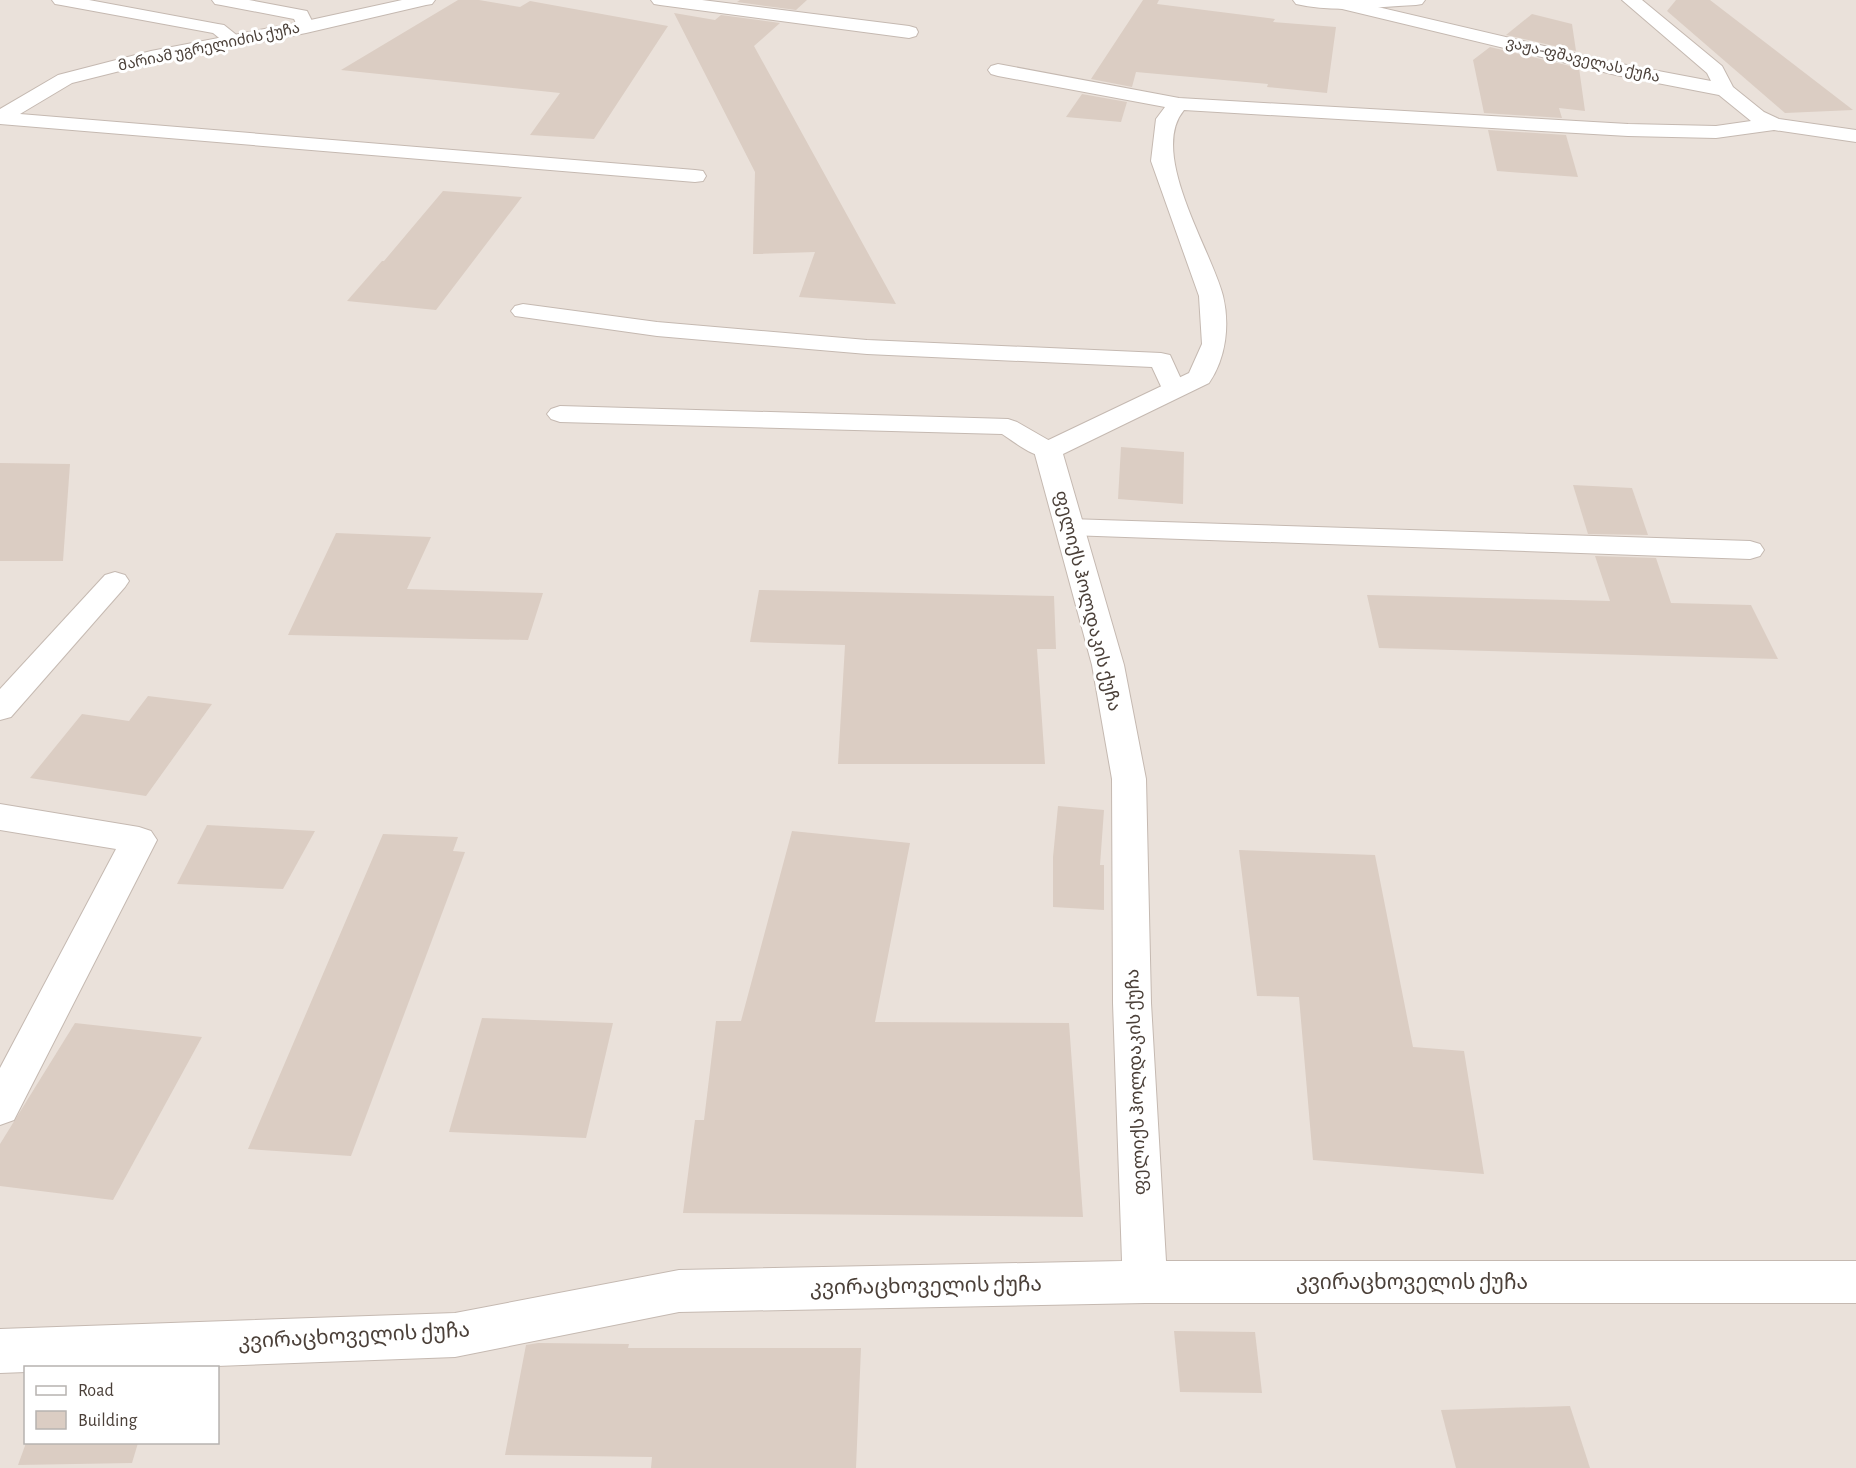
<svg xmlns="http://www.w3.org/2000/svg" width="1856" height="1468" font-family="'Alegreya Sans','Noto Sans Georgian',sans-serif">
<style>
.residential{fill:#eae1da;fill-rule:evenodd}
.building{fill:#dbcdc3}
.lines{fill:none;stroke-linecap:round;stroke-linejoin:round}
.service-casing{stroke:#c5b9b1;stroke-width:2}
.minor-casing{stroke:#c5b9b1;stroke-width:2}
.tertiary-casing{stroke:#c5b9b1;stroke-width:2}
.service{fill:#fff;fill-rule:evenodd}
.minor{fill:#fff;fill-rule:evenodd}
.tertiary{fill:#fff;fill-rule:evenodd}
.labels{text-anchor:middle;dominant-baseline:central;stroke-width:6;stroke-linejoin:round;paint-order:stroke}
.far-street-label{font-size:15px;fill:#4b4039;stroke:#fff}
.street-label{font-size:18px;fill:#4b4039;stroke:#fff}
.near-street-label{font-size:21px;fill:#4b4039;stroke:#fff}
</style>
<rect width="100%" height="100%" fill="#f6f1ec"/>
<path class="residential" d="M0,0H1856V1468H0ZM26,1368H218V1442H26Z"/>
<g class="building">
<polygon points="458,0 479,0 520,7 530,1 668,26 594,139 530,135 560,93 341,70"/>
<polygon points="740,0 807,0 796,10 737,2"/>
<polygon points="1143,0 1159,0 1157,4 1275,19 1273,22 1336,27 1327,93 1267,87 1268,84 1136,72 1132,87 1091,79"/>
<polygon points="1676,0 1710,0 1853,110 1785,113 1667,11"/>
<polygon points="674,13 715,20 721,15 780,23 754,46 896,304 799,297 815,252 753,254 755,172"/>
<polygon points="1532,14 1572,24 1576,51 1506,35"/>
<polygon points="1490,47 1579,68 1585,111 1559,108 1562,118 1484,113 1473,60"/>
<polygon points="1082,94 1127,102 1121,122 1066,117"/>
<polygon points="1488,130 1566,135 1578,177 1497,171"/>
<polygon points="443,191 522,197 436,310 347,301 382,261 384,261"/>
<polygon points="1121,447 1184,452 1183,504 1118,499"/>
<polygon points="0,463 70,464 63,561 0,561"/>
<polygon points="1573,485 1632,488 1648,535 1588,534"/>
<polygon points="336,533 431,537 407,589 543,593 528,640 288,635"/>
<polygon points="1595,556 1656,558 1671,603 1751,605 1778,659 1379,648 1367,595 1610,601"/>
<polygon points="759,590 1054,596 1056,649 1037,649 1045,764 838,764 845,645 750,642"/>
<polygon points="148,696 212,704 146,796 30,778 82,714 129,721"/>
<polygon points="1058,806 1104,810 1100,865 1104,865 1104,910 1053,907 1053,857"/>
<polygon points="207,825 315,831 283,889 177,884"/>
<polygon points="792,831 910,843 875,1022 1069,1023 1083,1217 683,1213 695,1120 704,1120 716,1021 741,1021"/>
<polygon points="383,834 458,837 453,851 465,852 351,1156 248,1149"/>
<polygon points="1239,850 1375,855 1413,1047 1464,1051 1484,1174 1313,1160 1299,997 1257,996"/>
<polygon points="482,1018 613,1023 586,1138 449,1132"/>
<polygon points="75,1023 202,1037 113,1200 0,1186 0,1144"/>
<polygon points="1174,1331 1255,1332 1262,1393 1180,1392"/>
<polygon points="538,1343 629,1344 628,1348 861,1348 856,1468 651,1468 652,1457 505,1455 526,1345"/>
<polygon points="1570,1406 1590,1468 1456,1468 1441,1410"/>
<polygon points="26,1443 138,1443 132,1463 18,1465"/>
</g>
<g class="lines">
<defs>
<g id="service">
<path d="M52,0H89L218,24L224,25L244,41L241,45C229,48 222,40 213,33L61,5L55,4Z"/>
<polygon points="212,0 249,0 307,11 315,27 312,31 300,31 294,19 221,5 215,4"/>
<polygon points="523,304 657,322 867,340 1161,353 1170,355 1186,390 1183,395 1174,397 1165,395 1152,367 867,354 657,336 515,316 511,311 515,306"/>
<path d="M560,406L1008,419L1017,422L1057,445L1061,451L1057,457C1037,461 1019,445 1002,434L560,422L551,419L547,414L551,409Z"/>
<polygon points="1069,519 1750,541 1760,544 1764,550 1760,556 1750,559 1069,535 1059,533 1055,527 1059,521"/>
<polygon points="115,572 125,575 129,581 125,587 11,717 0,720 0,689 105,575"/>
</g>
<g id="minor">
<polygon points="402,0 435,0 432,4 426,5 306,33 152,63 72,83 20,114 695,170 703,171 706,176 703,181 695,182 0,124 0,109 58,75 151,51 306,21"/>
<polygon points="651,0 702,0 909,26 916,28 918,32 916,36 909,38 660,5 654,4"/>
<path d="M1331,0H1348L1616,63L1711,81L1707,73L1622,0H1642L1722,66L1733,87L1764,112L1779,119L1856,130V142L1774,130L1716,138L1628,136L1184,110C1148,153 1211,249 1223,296C1230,325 1226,358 1209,383L1063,454L1124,665L1146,779L1151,1003L1166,1261H1856V1303H1145L679,1312L455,1357L164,1368H26V1372L0,1373V1329L455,1313L679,1270L1122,1261L1113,1003L1112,779L1092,665L1034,451L1038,445L1189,373L1202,344L1199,296L1151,161L1156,119L1165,107L998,76L991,74L988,70L991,66L998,64L1179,98L1628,124L1716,126L1751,121L1719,95L1616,75L1338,8L1332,7L1329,3Z"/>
<polygon points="0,804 139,827 151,831 157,840 14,1120 0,1125 0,1068 116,849 0,830"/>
</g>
<path id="tertiary" d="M1293,0H1425L1422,4L1416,5C1377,7 1334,13 1296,4Z"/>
</defs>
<use href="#service" class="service-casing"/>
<use href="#minor" class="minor-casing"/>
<use href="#tertiary" class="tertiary-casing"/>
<use href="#service" class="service"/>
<use href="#minor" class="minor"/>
<use href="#tertiary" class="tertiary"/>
</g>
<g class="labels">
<g class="far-street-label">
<text transform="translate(209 47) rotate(-12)">მარიამ უგრელიძის ქუჩა</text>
<text transform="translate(1583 60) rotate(13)">ვაჟა-ფშაველას ქუჩა</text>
</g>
<g class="street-label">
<text transform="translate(1087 601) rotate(76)">ფელიქს ჰოლდაკის ქუჩა</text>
<text transform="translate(1137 1082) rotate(-92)">ფელიქს ჰოლდაკის ქუჩა</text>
</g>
<g class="near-street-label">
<text x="1412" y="1282">კვირაცხოველის ქუჩა</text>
<text transform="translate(926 1286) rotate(-1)">კვირაცხოველის ქუჩა</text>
<text transform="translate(354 1336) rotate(-3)">კვირაცხოველის ქუჩა</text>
</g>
</g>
<rect x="24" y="1366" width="195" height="78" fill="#ffffff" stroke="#b7b3b0" stroke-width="1.5"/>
<rect x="36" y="1386" width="30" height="9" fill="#ffffff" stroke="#b7b3b0" stroke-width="1.5"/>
<text x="78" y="1396" font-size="18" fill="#4b4039">Road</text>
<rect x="36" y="1411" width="30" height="18" fill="#dbcdc3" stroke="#b7b3b0" stroke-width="1.5"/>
<text x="78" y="1426" font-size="18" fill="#4b4039">Building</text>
</svg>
